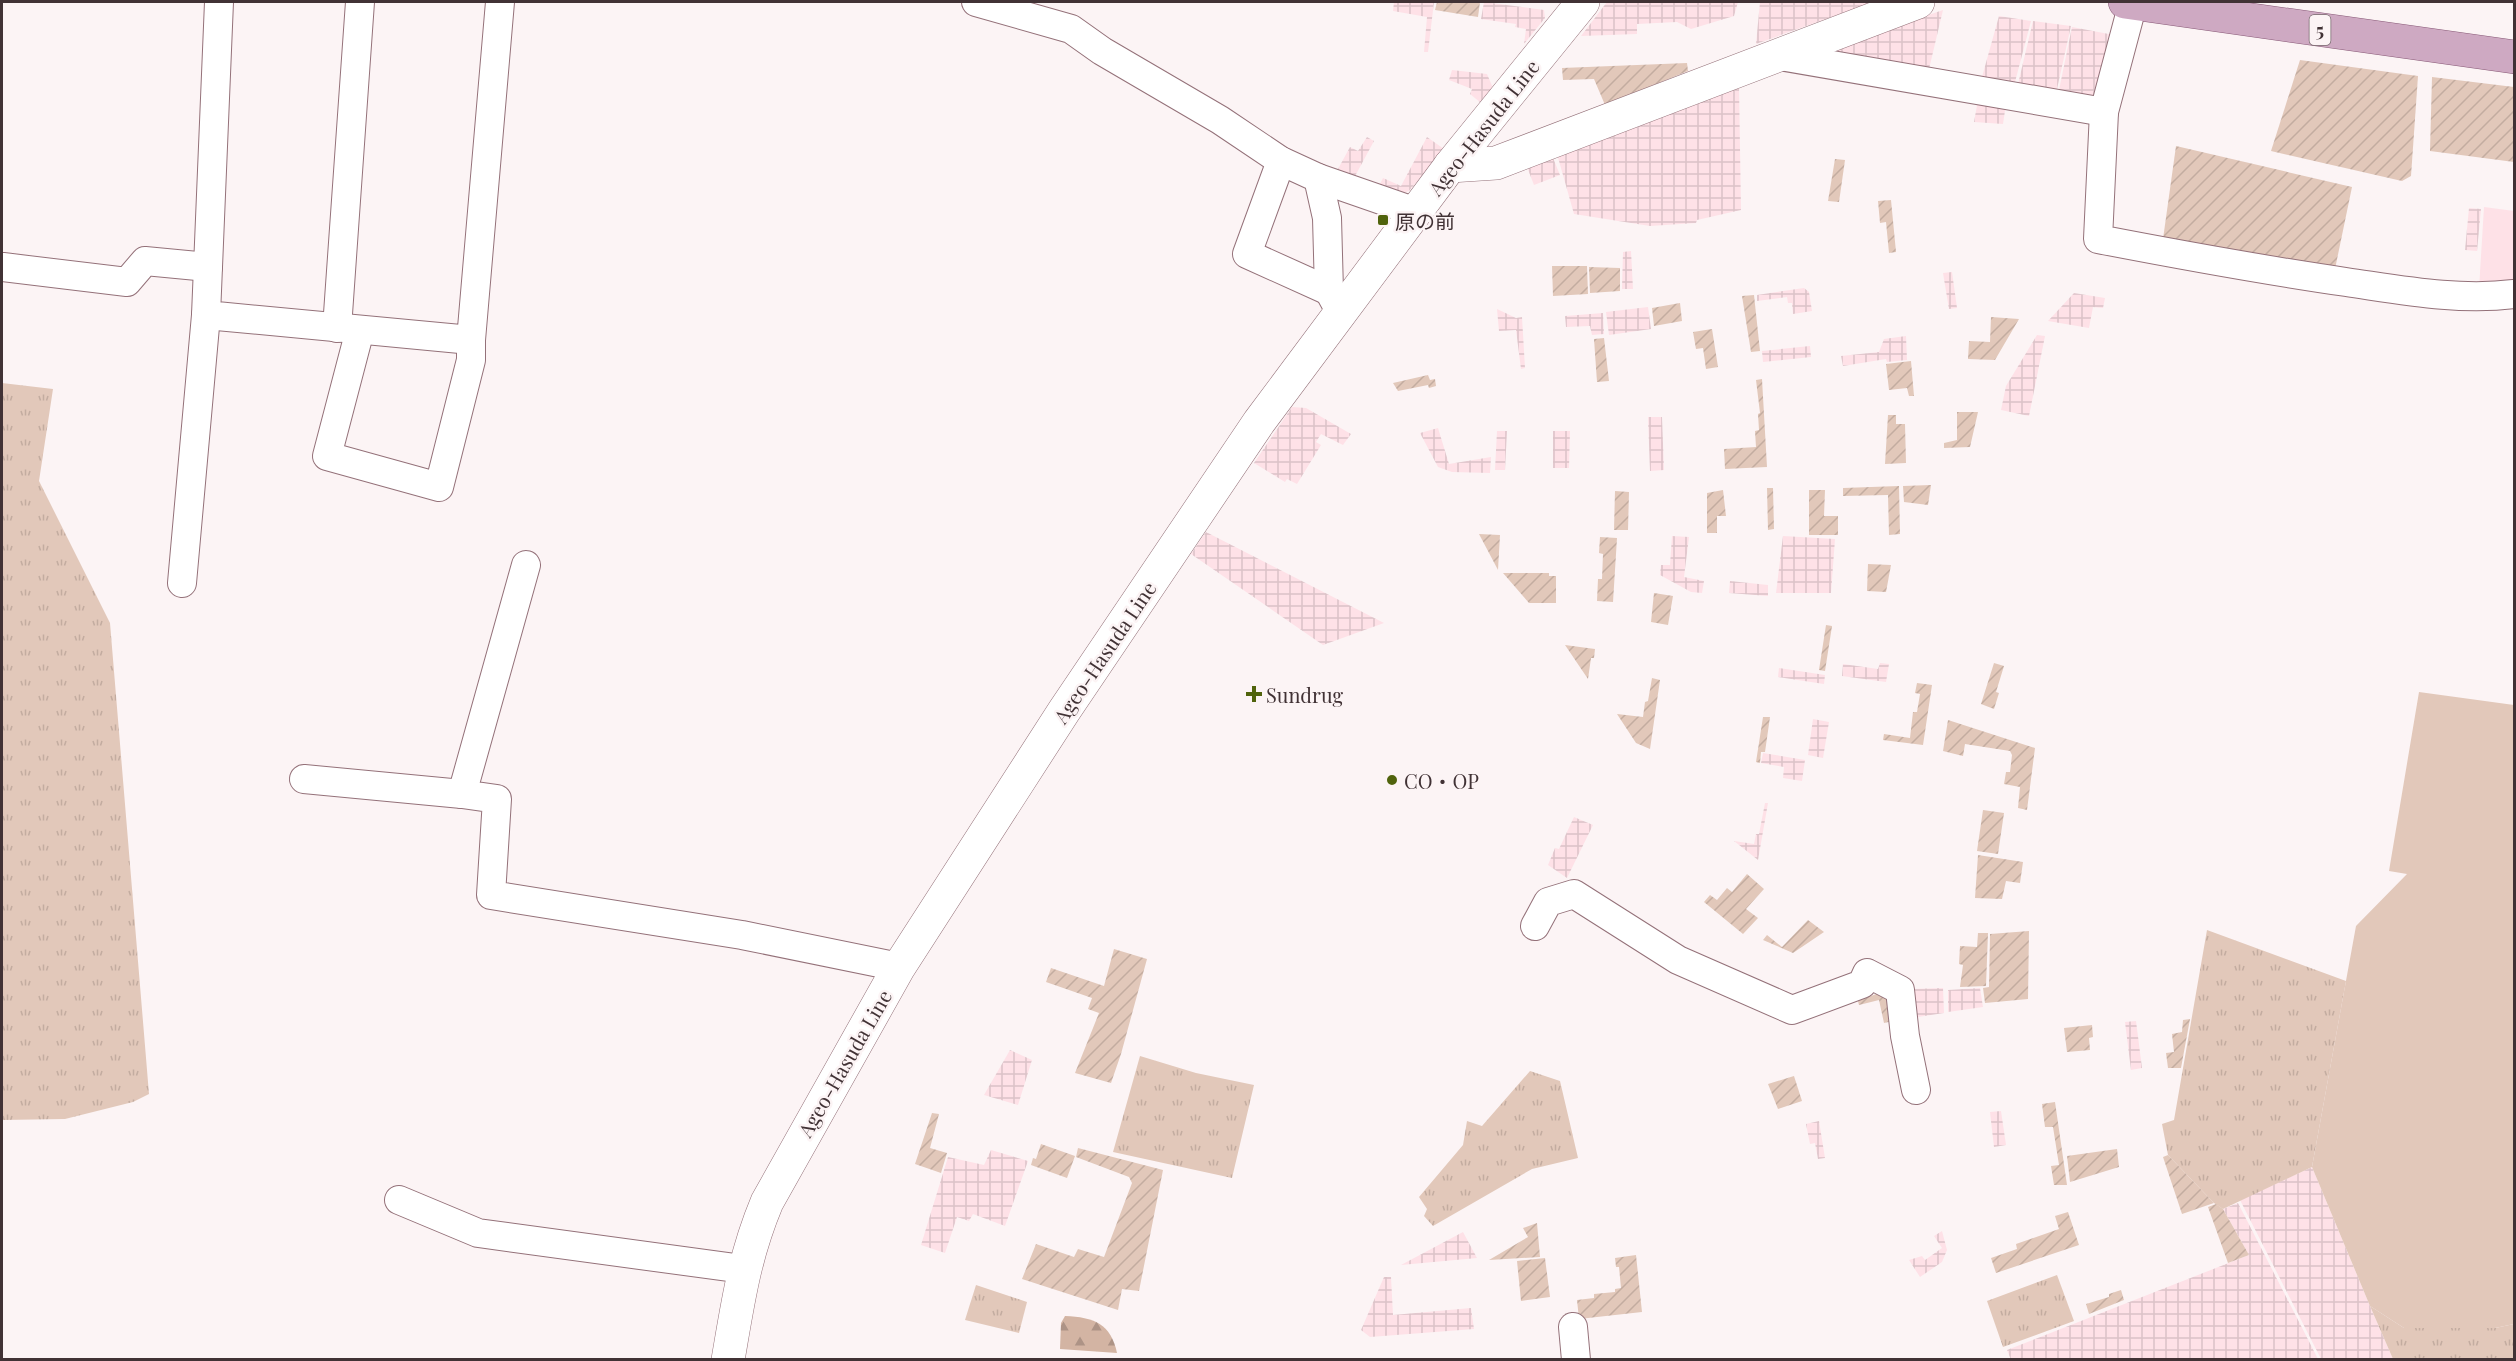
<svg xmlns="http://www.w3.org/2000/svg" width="2516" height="1361" font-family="'Playfair Display','Noto Sans JP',serif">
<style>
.built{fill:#fee1e7}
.industrial{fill:url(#industrial-grid)}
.grass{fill:url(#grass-tufts)}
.forest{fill:url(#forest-firs)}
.garden{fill:url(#garden-furrows)}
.pitch{fill:#e2c8ba}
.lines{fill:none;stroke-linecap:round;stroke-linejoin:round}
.minor-casing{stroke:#947179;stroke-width:30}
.tertiary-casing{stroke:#947179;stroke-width:34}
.secondary-casing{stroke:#947179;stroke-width:34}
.primary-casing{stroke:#885a77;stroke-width:34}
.minor{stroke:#fff;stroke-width:28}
.tertiary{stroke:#fff;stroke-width:33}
.secondary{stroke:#fff;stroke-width:33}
.primary{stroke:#cea9c2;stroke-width:33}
.poi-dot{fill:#50630c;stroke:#fcf4f5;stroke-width:2}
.labels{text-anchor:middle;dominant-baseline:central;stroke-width:5;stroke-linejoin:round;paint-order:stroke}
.shield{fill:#fcf4f5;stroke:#796c6f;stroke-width:1.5}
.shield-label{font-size:18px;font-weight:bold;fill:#413235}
.street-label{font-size:20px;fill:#413235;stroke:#fcf4f5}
.poi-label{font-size:20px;fill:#413235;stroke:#fcf4f5;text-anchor:start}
</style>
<defs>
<pattern id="industrial-grid" width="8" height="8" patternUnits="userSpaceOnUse" patternTransform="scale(1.5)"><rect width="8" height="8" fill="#fee1e7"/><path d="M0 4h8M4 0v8" fill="none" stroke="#dbc2c7"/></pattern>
<pattern id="grass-tufts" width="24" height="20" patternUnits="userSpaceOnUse" patternTransform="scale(1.5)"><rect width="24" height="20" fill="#e2c8ba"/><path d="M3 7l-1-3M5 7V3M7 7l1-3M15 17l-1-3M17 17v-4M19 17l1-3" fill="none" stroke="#c3aca0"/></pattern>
<pattern id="forest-firs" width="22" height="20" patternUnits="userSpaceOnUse" patternTransform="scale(1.5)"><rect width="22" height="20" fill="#d3b4a3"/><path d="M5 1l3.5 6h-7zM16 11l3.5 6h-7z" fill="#ad9386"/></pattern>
<pattern id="garden-furrows" width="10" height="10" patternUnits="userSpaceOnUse" patternTransform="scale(1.5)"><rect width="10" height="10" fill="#e2c8ba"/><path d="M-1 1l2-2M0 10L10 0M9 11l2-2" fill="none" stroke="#c3aca0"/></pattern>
</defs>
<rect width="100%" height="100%" fill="#fcf4f5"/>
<polygon class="built" points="2484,207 2514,211 2514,283 2479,289"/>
<g class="industrial">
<polygon points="1394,2 1434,2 1428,52 1424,52 1427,17 1393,11"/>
<polygon points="1484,2 1544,10 1545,18 1524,44 1526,29 1515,27 1516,24 1481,19"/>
<polygon points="1607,2 1738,2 1734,16 1691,29 1677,22 1637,24 1637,34 1581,36"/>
<polygon points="1760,2 1873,2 1756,44"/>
<polygon points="1943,10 1929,69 1818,53"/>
<polygon points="1999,16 2031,21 2015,82 1982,77"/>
<polygon points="2033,21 2071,26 2057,89 2018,84"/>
<polygon points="2072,27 2114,35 2104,88 2092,96 2059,90"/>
<polygon points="1452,70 1487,74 1493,88 1481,103 1470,94 1472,89 1449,80"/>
<polygon points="1739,86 1741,210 1697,220 1696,223 1650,226 1574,214 1557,154"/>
<polygon points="1978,100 2006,104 2003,124 1974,122"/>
<polygon points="1367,137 1374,141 1354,178 1338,169 1350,147 1358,151"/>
<polygon points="1427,137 1444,149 1409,191 1397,195 1379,186 1383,178 1401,186"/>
<polygon points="1553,158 1560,175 1534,185 1527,167"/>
<polygon points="2469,208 2481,209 2477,251 2465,250"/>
<polygon points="1631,251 1633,289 1622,289 1623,252"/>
<polygon points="1952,272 1957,308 1949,309 1943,273"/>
<polygon points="1804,288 1809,292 1812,311 1793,314 1792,303 1788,303 1787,297 1757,301 1757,295"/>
<polygon points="2074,293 2105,298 2103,308 2093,307 2089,328 2048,321"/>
<polygon points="1648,307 1651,329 1609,335 1606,312"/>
<polygon points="1497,309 1516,318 1522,317 1525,368 1521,369 1516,330 1499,331"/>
<polygon points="1603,313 1604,334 1592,335 1590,326 1566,327 1565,316"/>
<polygon points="2037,335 2045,336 2029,416 2001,410 2006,386"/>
<polygon points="1906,336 1907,360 1887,362 1886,359 1843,366 1841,356 1879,352 1884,339"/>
<polygon points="1810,346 1811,357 1763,362 1762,351"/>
<polygon points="1292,407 1306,408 1351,434 1343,445 1321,434 1316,442 1321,445 1297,484 1287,479 1285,482 1254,463"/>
<polygon points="1648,417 1662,417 1664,470 1650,471"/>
<polygon points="1438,428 1449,464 1491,457 1490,473 1452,472 1438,467 1420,433"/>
<polygon points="1497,431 1507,431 1505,470 1495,470"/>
<polygon points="1553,431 1570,431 1569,468 1553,468"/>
<polygon points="1206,532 1384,623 1323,645 1191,554"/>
<polygon points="1672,536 1689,537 1684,577 1704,581 1702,593 1691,592 1660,575 1661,565 1670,565"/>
<polygon points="1783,536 1835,539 1831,593 1776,593"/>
<polygon points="1730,581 1768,585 1768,596 1729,593"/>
<polygon points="1880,663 1889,664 1886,682 1842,676 1843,664 1878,669"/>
<polygon points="1779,668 1825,675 1824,684 1778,677"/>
<polygon points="1813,719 1829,722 1823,758 1808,755"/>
<polygon points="1763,753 1805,760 1802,781 1783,778 1784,767 1761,763"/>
<polygon points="1765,803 1768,803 1758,860 1734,841 1754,844 1756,834 1759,834"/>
<polygon points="1574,817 1593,825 1567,878 1548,865 1555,848 1559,849"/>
<polygon points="1943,988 1944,1013 1911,1018 1912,989"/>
<polygon points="1980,988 1983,1007 1948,1012 1948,990"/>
<polygon points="2136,1021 2142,1068 2131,1070 2125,1022"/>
<polygon points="1010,1050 1032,1060 1018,1105 984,1095"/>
<polygon points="2001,1111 2006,1145 1994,1147 1990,1112"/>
<polygon points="1819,1121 1825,1158 1818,1159 1815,1143 1810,1144 1806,1124"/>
<polygon points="991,1150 1028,1161 1005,1226 973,1214 969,1221 957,1217 945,1253 921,1245 948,1157 984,1165"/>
<polygon points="2312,1167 2370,1306 2393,1359 2321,1359 2240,1200"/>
<polygon points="2238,1203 2318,1359 2011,1360 2007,1350 2249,1255 2223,1209"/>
<polygon points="1942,1231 1947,1250 1942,1262 1920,1277 1909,1260 1922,1256 1925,1260 1942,1248 1934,1236"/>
<polygon points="1463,1232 1477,1258 1401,1265"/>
<polygon points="1384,1277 1391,1277 1393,1315 1471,1308 1474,1329 1370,1337 1361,1330"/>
</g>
<g class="grass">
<polygon points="2,383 53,389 39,481 110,623 149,1094 133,1102 65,1119 2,1120"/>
<polygon points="2207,930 2346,981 2312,1167 2223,1209 2214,1203 2168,1155 2162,1124 2174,1120"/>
<polygon points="1140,1056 1196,1073 1254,1085 1232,1178 1113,1152"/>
<polygon points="1530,1071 1560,1081 1578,1158 1532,1169 1433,1226 1424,1216 1427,1209 1419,1197 1463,1145 1467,1121 1482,1126"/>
<polygon points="2057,1275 2074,1321 2003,1347 1987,1301"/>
<polygon points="976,1285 1027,1302 1019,1333 965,1320"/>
<polygon points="2370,1306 2404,1328 2495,1328 2514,1324 2514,1359 2393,1359"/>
</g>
<path class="forest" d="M1065,1316C1094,1317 1111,1324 1117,1353L1060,1349L1061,1323Z"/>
<g class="garden">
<polygon points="1437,2 1480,2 1478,17 1435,10"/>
<polygon points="2300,60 2418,76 2411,176 2402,181 2271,151"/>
<polygon points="1687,63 1688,71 1605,105 1594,79 1563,80 1562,68"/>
<polygon points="2432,77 2514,87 2514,162 2430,151"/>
<polygon points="2176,146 2352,187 2335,269 2163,239"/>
<polygon points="1835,159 1845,160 1839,202 1828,201"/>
<polygon points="1891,200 1896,252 1889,253 1886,222 1880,223 1878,201"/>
<polygon points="1552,266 1587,266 1588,294 1553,296"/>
<polygon points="1589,267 1620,268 1620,291 1590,293"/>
<polygon points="1754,295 1760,351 1751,352 1742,296"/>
<polygon points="1680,303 1682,321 1654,326 1652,308"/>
<polygon points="1991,317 2019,319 1995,360 1968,359 1969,341 1990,342"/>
<polygon points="1712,329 1718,367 1706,369 1703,348 1696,349 1693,332"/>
<polygon points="1604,338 1609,381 1597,382 1594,339"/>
<polygon points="1911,361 1914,396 1909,396 1907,388 1889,390 1886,364"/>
<polygon points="1428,375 1430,380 1435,379 1436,386 1429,388 1428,385 1398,391 1393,383"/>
<polygon points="1762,379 1767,467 1725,469 1724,449 1756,447 1755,431 1759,430 1758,414 1760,413 1756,380"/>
<polygon points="1957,412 1978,412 1970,447 1944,448 1944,443 1957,440"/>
<polygon points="1888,415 1896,415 1896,424 1905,424 1906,463 1885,464"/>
<polygon points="1931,485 1928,505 1904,502 1903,486"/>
<polygon points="1899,486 1900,534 1889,535 1888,495 1843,496 1843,488"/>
<polygon points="1767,488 1773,488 1774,529 1768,530"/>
<polygon points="1723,490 1726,516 1717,516 1717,533 1707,533 1707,493"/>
<polygon points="1809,490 1825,490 1824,516 1838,516 1838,535 1809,535"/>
<polygon points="1615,491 1629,492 1628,530 1614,530"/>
<polygon points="1479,534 1500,535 1498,570"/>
<polygon points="1600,537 1617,538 1613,602 1597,601 1598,579 1602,579 1603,554 1599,553"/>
<polygon points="1868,564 1891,565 1886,592 1867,591"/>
<polygon points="1503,573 1549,573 1549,576 1556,576 1556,603 1529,603"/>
<polygon points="1654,593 1673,596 1668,625 1651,622"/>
<polygon points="1826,625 1832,626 1825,671 1819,670"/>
<polygon points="1565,645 1595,649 1594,658 1591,658 1588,679"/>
<polygon points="1994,663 2004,666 1996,692 1999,693 1994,709 1981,704"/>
<polygon points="1652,678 1660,680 1650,749 1636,743 1617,714 1643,717 1645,702 1648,701"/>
<polygon points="1917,683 1932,685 1923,745 1883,740 1884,734 1910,738 1913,712 1917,712 1920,694 1915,693"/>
<polygon points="1763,717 1770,717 1765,752 1761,752 1760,763 1756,762"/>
<polygon points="1948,720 2035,748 2027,810 2018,808 2020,787 2004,784 2006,772 2010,772 2012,755 2010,751 1965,744 1963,756 1943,751"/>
<polygon points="1983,810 2004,813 1998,854 1977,851"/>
<polygon points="1978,855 2023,862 2020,883 2006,881 2002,899 1975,898"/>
<polygon points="1747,874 1764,889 1746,909 1758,918 1743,934 1704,902 1710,895 1717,900 1727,888 1732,892"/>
<polygon points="1808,920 1824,932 1793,953 1763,940 1767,935 1782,947"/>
<polygon points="2029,931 2028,999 1985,1003 1983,988 1989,987 1990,934"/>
<polygon points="1978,933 1988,933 1986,986 1960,987 1963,965 1959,964 1960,946 1977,947"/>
<polygon points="1114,949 1147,959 1121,1054 1111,1083 1075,1073 1099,1013 1088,1009 1092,998 1046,982 1051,968 1104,986"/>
<polygon points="1884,991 1888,993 1893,1021 1884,1023 1879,1000 1859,1005 1858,1001"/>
<polygon points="2190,1019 2181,1068 2168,1068 2166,1053 2174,1052 2172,1034 2182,1032 2183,1020"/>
<polygon points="2092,1025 2093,1037 2089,1038 2090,1050 2067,1052 2064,1028"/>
<polygon points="1794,1076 1802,1101 1778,1109 1768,1084"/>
<polygon points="2055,1102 2067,1185 2054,1185 2051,1166 2059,1165 2053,1127 2045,1127 2042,1104"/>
<polygon points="932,1113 939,1114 930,1148 947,1153 941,1173 915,1164"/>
<polygon points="1041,1144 1075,1156 1067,1178 1031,1165 1033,1158 1036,1159"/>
<polygon points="1078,1148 1163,1170 1139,1291 1122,1289 1118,1310 1022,1279 1036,1244 1074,1257 1078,1249 1104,1257 1132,1183 1129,1177 1076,1157"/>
<polygon points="2117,1149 2119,1167 2070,1182 2067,1156"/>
<polygon points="2168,1155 2214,1203 2182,1214 2163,1157"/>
<polygon points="2216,1204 2223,1209 2249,1255 2228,1263 2208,1207"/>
<polygon points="2068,1212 2079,1245 1996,1273 1991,1258 2017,1249 2016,1244 2059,1229 2055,1216"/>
<polygon points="1537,1223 1540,1257 1489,1260 1528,1237 1523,1228"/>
<polygon points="1636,1255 1642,1312 1579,1319 1577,1300 1594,1298 1594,1294 1615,1292 1615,1289 1621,1288 1619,1267 1616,1267 1615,1258"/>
<polygon points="1545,1258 1550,1297 1521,1301 1517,1261"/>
<polygon points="2121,1290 2124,1300 2089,1314 2086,1304 2109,1297 2109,1294"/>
</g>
<polygon class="pitch" points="2419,692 2514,705 2514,1324 2495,1328 2404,1328 2370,1306 2312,1167 2356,926 2407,874 2389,871"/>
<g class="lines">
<defs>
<g id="minor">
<polyline points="219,2 206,315 471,340 500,2"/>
<polyline points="976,2 1071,29 1102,51 1220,120 1281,161 1318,178 1327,218 1329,291 1341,313"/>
<path d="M2133,3L2104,112L2098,239C2181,255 2263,270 2346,282C2402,290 2458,301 2514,294"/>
<polyline points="1780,56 2104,112"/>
<polyline points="1281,161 1247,254 1329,291"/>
<polyline points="1318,178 1416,212"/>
<polyline points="3,267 127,282 145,261 208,267"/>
<polyline points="337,328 360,2"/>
<polyline points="360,330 327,456 439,487 471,360 471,340"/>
<polyline points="526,565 462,794 497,799 491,895 742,935 899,967"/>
<polyline points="182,583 206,315"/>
<polyline points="304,779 462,794"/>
<polyline points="1535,926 1548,902 1574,894 1678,960 1792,1010 1862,984 1867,973 1900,990 1905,1036 1916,1090"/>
<polyline points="399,1200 478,1233 743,1269"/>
<polyline points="1573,1327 1576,1360"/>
</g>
<polyline id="tertiary" points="1450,166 1496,163 1918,2"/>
<path id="secondary" d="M728,1360C738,1302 744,1257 767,1202L899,967L1064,711L1259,422L1450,166L1583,2"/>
<polyline id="primary" points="2125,2 2514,57"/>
</defs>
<use href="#minor" class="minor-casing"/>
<use href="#tertiary" class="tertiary-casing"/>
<use href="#secondary" class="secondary-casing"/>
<use href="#primary" class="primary-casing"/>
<use href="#minor" class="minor"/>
<use href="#tertiary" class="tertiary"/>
<use href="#secondary" class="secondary"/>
<use href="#primary" class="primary"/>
</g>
<g class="poi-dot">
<rect x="1377" y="214" width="12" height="12" rx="3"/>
<path d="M1251 685h6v6h6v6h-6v6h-6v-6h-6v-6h6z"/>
<circle cx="1392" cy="780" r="6"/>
</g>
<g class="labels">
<rect class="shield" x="2309.5" y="15" width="21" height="30" rx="4.5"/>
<g class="shield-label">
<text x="2320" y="30">5</text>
</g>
<g class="street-label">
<text transform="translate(1483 127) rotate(-52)">Ageo-Hasuda Line</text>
<text transform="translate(1104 652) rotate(-56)">Ageo-Hasuda Line</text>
<text transform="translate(844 1063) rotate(-60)">Ageo-Hasuda Line</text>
</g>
<g class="poi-label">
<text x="1395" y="220">原の前</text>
<text x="1266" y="694">Sundrug</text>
<text x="1404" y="780">CO・OP</text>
</g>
</g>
<rect width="2516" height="1361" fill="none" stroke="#413235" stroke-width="6"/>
</svg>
